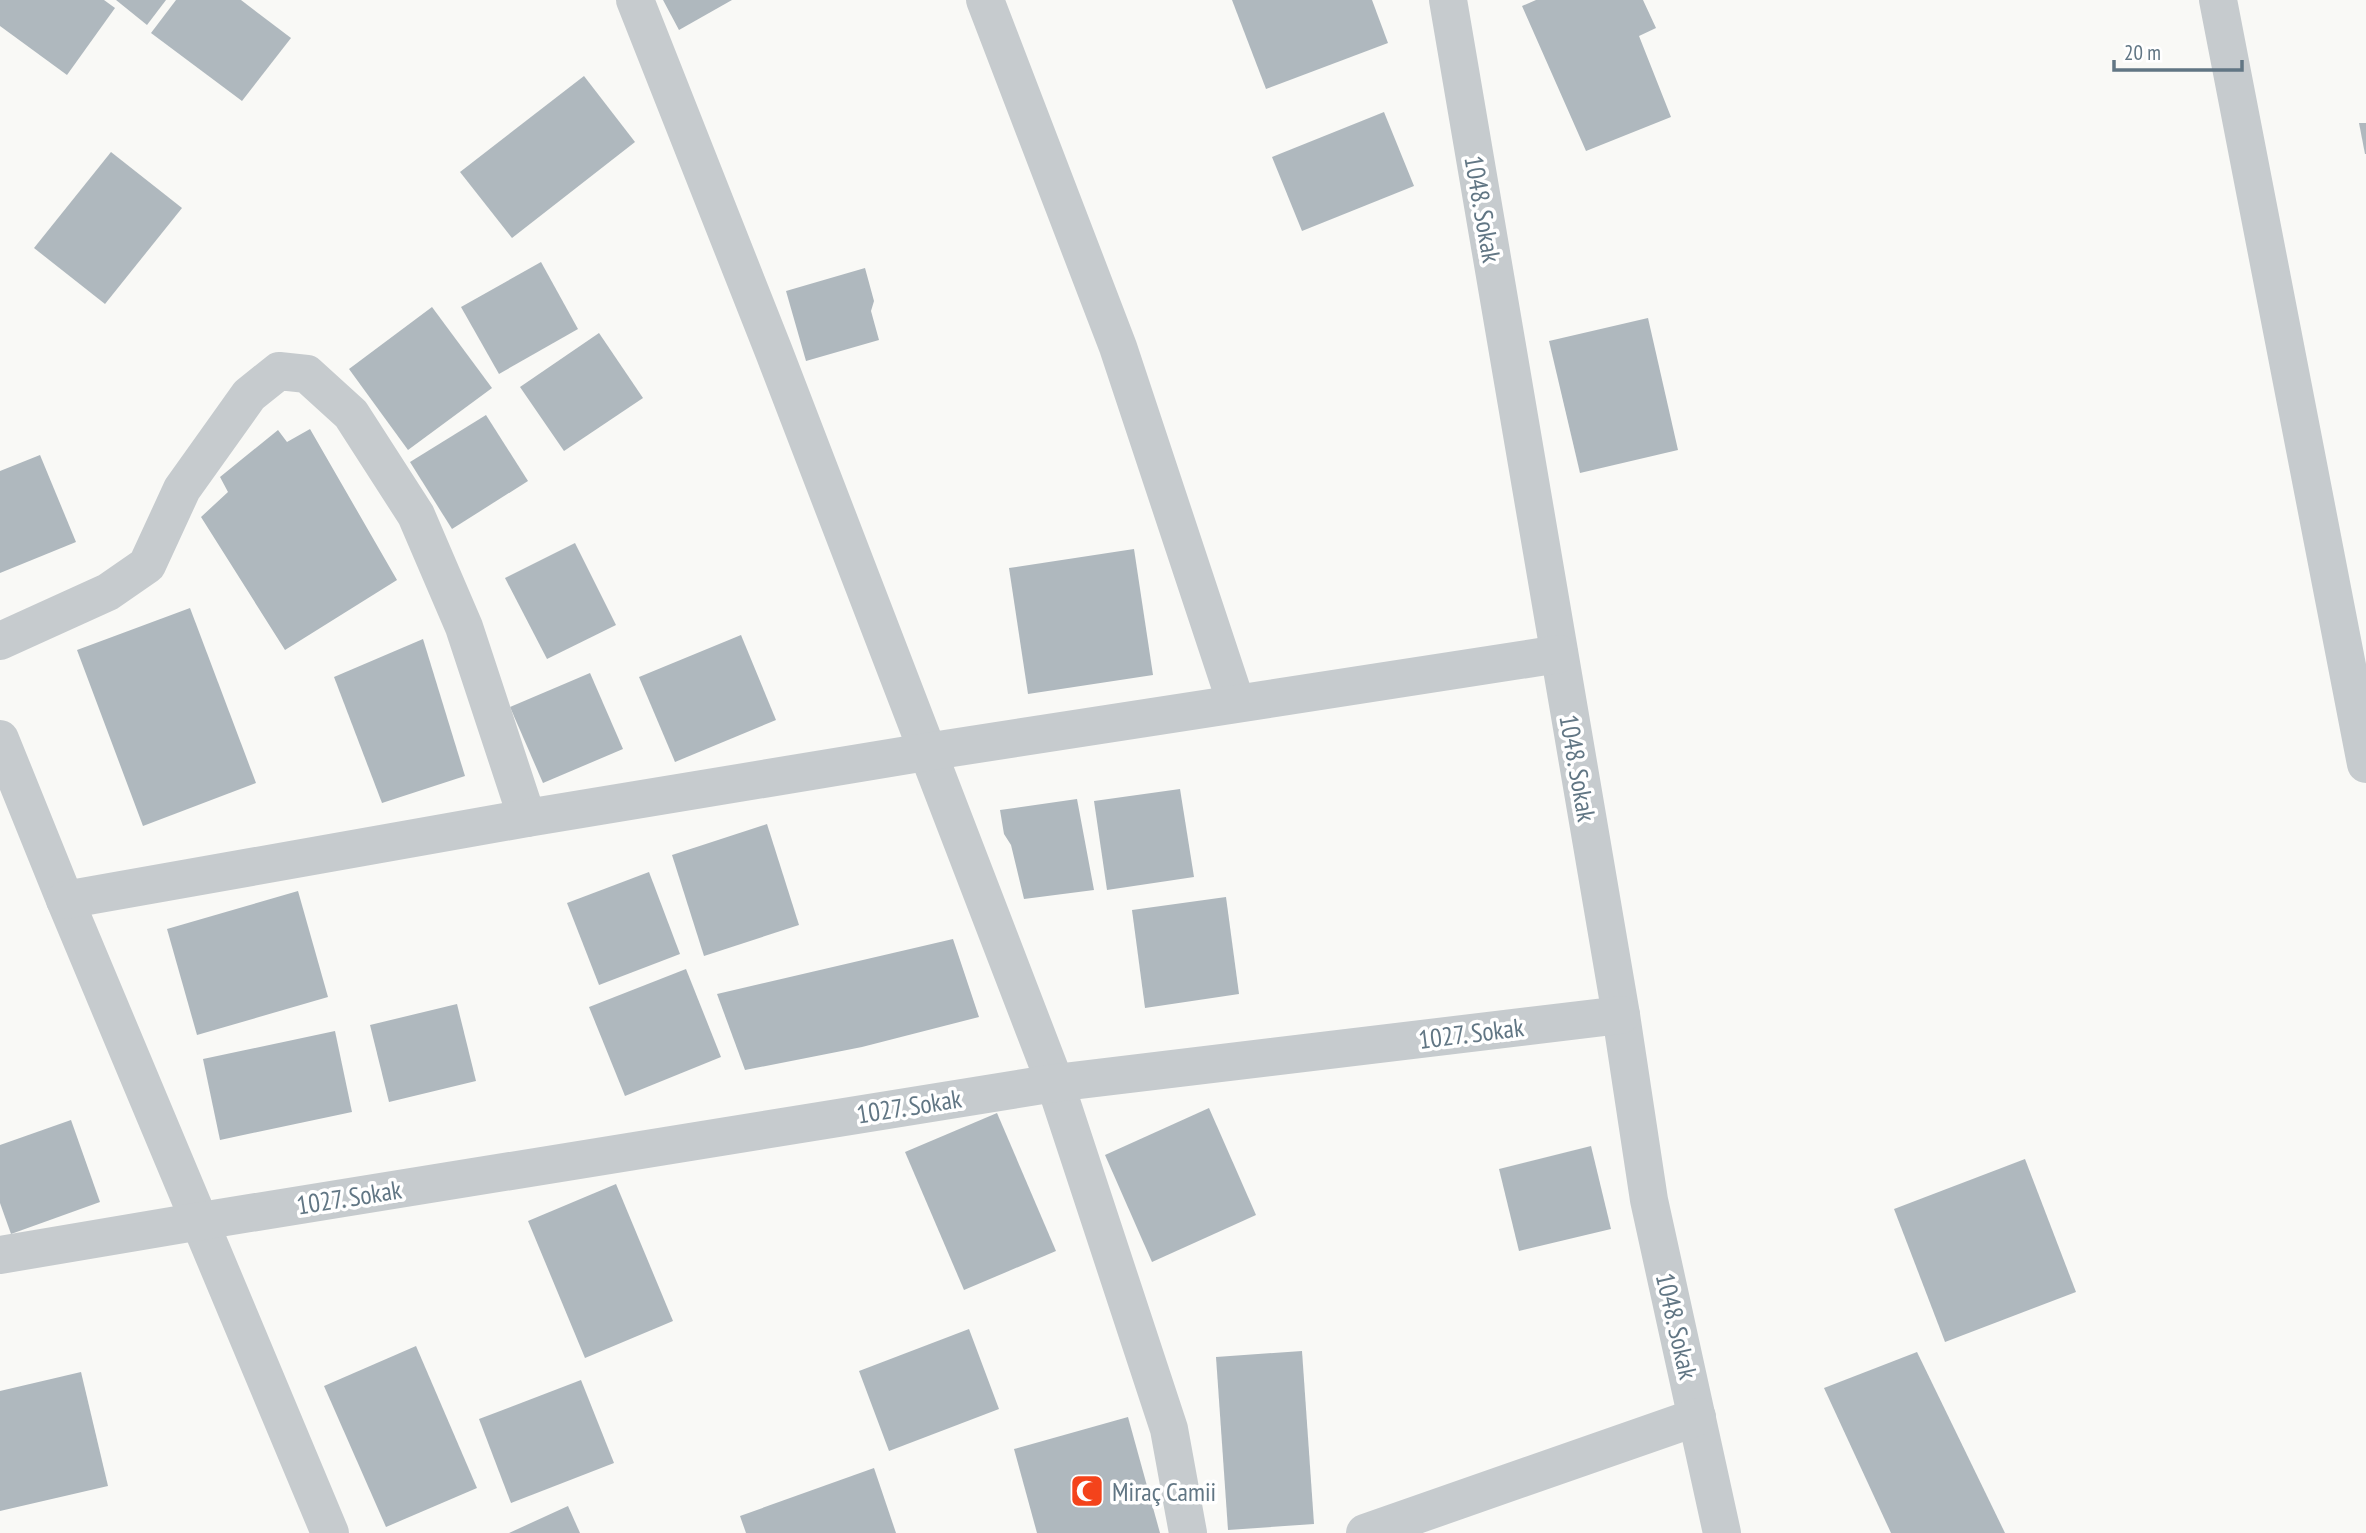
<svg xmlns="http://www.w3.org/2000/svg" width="2366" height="1533" font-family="'PT Sans Narrow',sans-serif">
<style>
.building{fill:#afb8be}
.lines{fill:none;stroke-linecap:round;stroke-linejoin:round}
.minor{stroke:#c6cbce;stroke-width:38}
.labels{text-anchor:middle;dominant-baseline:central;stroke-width:7;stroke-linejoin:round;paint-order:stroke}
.street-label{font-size:26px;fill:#617684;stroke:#fff}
.poi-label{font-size:26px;fill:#617684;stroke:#fff;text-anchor:start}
</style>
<rect width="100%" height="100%" fill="#f9f9f6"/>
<g class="building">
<polygon points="0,0 104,0 115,8 67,75 0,26"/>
<polygon points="116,0 166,0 147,25"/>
<polygon points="176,0 241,0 291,38 242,101 151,33"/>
<polygon points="663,0 732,0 679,30"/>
<polygon points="1232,0 1372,0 1388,43 1266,89"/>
<polygon points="1536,0 1643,0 1656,28 1639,36 1671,117 1586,151 1522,6"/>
<polygon points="584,76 635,142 512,238 460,172"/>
<polygon points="1384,112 1414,186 1302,231 1272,157"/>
<polygon points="2359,123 2366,123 2366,154 2365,154"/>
<polygon points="111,152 182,208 105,304 34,248"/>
<polygon points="541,262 578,329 499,374 461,307"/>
<polygon points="865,268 874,301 871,311 879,340 806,361 786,291"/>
<polygon points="432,307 492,388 408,450 349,369"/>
<polygon points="1648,318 1678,450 1580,473 1549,341"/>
<polygon points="599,333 643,398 564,451 520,387"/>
<polygon points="486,415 528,481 452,529 410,462"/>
<polygon points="310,429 397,580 285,650 201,517 228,492 220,477 278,430 287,442"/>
<polygon points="40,455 76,542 0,573 0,471"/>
<polygon points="575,543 616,625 547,659 505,578"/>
<polygon points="1134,549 1153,675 1028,694 1009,568"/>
<polygon points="190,608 256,783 143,826 77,650"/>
<polygon points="741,635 776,720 675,762 639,677"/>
<polygon points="423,639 465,776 382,803 334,677"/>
<polygon points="590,673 623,749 543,783 510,707"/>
<polygon points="1180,789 1194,877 1107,890 1094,801"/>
<polygon points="1077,799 1094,890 1024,899 1011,845 1004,834 1000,810"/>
<polygon points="767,824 799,925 704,956 672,855"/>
<polygon points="649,872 680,954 599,985 567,903"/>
<polygon points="298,891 328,997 197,1035 167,929"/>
<polygon points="1226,897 1239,994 1145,1008 1132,910"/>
<polygon points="953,939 979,1017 862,1047 745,1070 717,994"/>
<polygon points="686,969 721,1057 625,1096 589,1007"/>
<polygon points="457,1004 476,1081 389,1102 370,1025"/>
<polygon points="335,1031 352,1112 220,1140 203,1059"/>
<polygon points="1209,1108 1256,1215 1152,1262 1105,1155"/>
<polygon points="997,1113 1056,1251 964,1290 905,1152"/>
<polygon points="71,1120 100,1202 11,1234 0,1203 0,1145"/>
<polygon points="1591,1146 1611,1229 1519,1251 1499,1169"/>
<polygon points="2025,1159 2076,1292 1945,1342 1894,1209"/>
<polygon points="616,1184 673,1321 585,1358 528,1221"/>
<polygon points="969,1329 999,1409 889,1451 859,1371"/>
<polygon points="416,1346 477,1488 386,1527 324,1386"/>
<polygon points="1302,1351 1314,1524 1228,1530 1216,1357"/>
<polygon points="1917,1352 2005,1533 1891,1533 1824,1388"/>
<polygon points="81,1372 108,1486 0,1511 0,1391"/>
<polygon points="581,1380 614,1463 511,1503 479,1419"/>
<polygon points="1128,1417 1160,1533 1037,1533 1014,1449"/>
<polygon points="874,1468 896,1533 746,1533 740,1516"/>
<polygon points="568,1506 580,1533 509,1533"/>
</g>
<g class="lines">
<g class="minor">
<polyline points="635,0 774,352 1055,1083 1169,1429 1188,1533"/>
<polyline points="985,0 1118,347 1236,703"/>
<polyline points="1448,0 1621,1015 1649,1200 1722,1533"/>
<polyline points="2218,0 2366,764"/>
<polyline points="0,641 108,592 147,565 182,489 249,395 279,371 307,374 351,414 416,515 464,627 527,818"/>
<polyline points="0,739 65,900 330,1533"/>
<polyline points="65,900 527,818 926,752 1559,654"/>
<polyline points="0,1255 201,1221 1055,1083 1621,1015"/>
<polyline points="1365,1533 1697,1417"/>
</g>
</g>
<defs>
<symbol id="mosque-square" viewBox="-11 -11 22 22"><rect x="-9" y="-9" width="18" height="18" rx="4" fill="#f4431b" stroke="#fff"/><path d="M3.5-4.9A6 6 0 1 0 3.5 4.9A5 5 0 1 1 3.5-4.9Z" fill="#fff"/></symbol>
</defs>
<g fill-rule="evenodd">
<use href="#mosque-square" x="1068" y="1472" width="38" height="38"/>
</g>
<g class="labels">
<g class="street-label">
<text transform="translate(1483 209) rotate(80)">1048. Sokak</text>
<text transform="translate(1578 768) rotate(80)">1048. Sokak</text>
<text transform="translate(1471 1033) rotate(-7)">1027. Sokak</text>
<text transform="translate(909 1106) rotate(-9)">1027. Sokak</text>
<text transform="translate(349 1197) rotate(-9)">1027. Sokak</text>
<text transform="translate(1677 1326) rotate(77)">1048. Sokak</text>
</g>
<g class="poi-label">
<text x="1112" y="1491">Miraç Camii</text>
</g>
</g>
<path d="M2114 60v10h128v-10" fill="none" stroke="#617684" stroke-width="3.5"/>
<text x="2124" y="60" font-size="21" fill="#617684" stroke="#ffffff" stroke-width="5" paint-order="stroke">20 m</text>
</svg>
